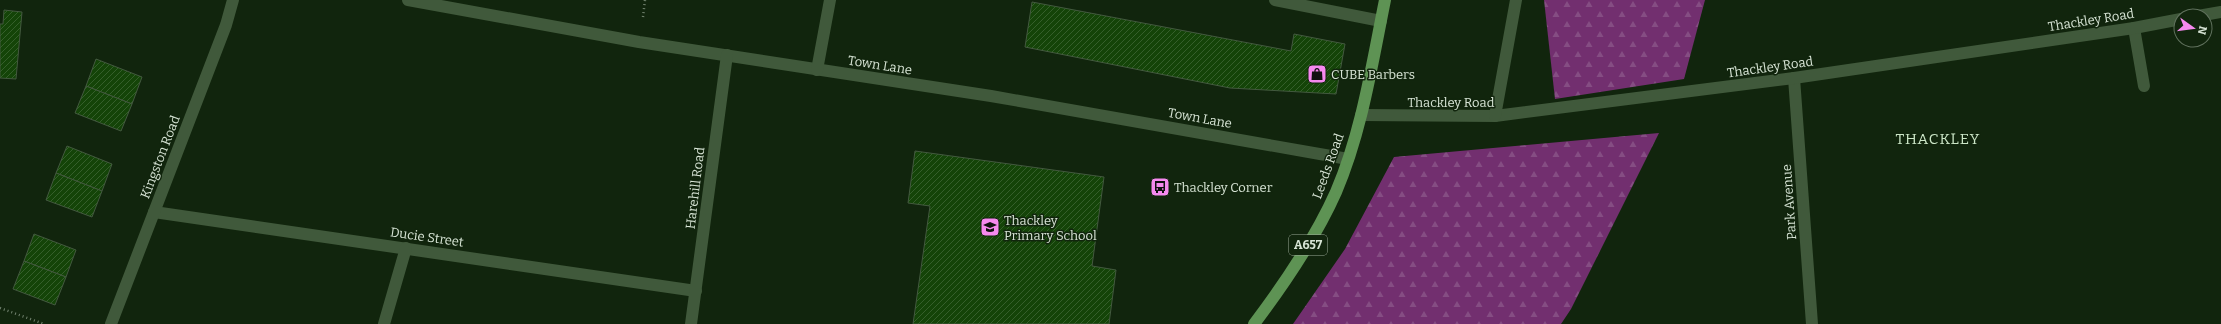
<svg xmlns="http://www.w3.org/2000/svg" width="2221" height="324" font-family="Bitter,serif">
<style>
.forest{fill:url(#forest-firs)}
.building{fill:url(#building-hatch);stroke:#43593f}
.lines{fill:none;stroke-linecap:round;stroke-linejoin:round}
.path{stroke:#738470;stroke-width:2.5;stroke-dasharray:1 3;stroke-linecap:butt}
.minor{stroke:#40593b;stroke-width:12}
.major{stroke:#5e9354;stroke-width:12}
.labels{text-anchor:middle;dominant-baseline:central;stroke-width:3;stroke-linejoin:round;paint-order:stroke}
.shield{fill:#11250d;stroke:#9cab99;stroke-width:1}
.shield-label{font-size:12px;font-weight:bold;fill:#d7e4d5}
.street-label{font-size:13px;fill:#d7e4d5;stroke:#11250d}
.poi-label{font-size:13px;fill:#d7e4d5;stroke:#11250d;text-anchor:start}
.quarter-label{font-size:15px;letter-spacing:1px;fill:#cce6c7;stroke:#11250d}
</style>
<defs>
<pattern id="forest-firs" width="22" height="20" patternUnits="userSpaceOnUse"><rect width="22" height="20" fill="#722f6f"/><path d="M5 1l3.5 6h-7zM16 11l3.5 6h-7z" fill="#854d83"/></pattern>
<pattern id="building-hatch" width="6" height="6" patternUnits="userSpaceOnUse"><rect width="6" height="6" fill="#144408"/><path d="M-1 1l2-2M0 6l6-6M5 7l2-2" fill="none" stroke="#355f2b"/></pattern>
</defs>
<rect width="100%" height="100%" fill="#11250d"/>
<g class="forest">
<polygon points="1544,0 1705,0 1684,79 1555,99"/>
<polygon points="1659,133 1571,309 1561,324 1293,324 1345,249 1394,157"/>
</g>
<g class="building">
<polygon points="1032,2 1291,51 1294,34 1345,44 1336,94 1230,88 1025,47"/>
<polygon points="4,10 22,12 16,79 0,78 0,24 3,24"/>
<polygon points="96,59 142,77 132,104 86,86"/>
<polygon points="86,86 132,104 121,131 75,113"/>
<polygon points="67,146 112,164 102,191 56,173"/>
<polygon points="915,151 1104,177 1092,266 1116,270 1109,324 913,324 930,206 908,203"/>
<polygon points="56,173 102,191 92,217 46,200"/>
<polygon points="34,234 76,250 66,277 24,261"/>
<polygon points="24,261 66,277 55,305 13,289"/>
</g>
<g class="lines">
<g class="path">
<polyline points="643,17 645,0"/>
<polyline points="0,308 44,324"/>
</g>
<g class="minor">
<polyline points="408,0 639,42 991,96 1348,159"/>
<polyline points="1275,0 1381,21"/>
<polyline points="2198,16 2221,12"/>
<polyline points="2134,28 2144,86"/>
<polyline points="817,70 830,0"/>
<polyline points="1794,78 1812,324"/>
<polyline points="1361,115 1495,116 1794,78 2134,28 2181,19"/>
<polyline points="1495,116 1516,0"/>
<polyline points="154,212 696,291"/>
<polyline points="111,324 226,25 233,0"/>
<polyline points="384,324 406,248"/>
<polyline points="691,324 727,55"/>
</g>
<path class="major" d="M1254,324C1285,283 1315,239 1336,192C1362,131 1372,64 1385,0"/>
</g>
<defs>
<symbol id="shop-square" viewBox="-11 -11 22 22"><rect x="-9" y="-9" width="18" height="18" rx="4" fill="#f589ee" stroke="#11250d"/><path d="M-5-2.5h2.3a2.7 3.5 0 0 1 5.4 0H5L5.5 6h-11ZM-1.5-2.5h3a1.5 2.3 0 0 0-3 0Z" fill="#111"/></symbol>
<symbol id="bus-square" viewBox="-11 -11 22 22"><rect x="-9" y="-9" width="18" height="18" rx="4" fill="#f589ee" stroke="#11250d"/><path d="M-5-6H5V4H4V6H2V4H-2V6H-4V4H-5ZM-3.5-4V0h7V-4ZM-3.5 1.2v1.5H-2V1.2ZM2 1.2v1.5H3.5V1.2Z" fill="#111"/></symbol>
<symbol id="school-square" viewBox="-11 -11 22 22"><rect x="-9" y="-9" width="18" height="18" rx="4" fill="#f589ee" stroke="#11250d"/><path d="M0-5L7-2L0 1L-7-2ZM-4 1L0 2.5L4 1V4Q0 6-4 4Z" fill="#111"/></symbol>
</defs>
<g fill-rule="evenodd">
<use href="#shop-square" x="1306" y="63" width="22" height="22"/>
<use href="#bus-square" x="1149" y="176" width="22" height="22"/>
<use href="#school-square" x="979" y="216" width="22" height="22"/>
</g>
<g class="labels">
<rect class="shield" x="1289" y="235" width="38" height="20" rx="3"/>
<g class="shield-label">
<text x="1308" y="245">A657</text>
</g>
<g class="street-label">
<text transform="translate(2091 20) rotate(-9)">Thackley Road</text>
<text transform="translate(880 65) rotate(9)">Town Lane</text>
<text transform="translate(1770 67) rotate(-8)">Thackley Road</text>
<text x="1451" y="102">Thackley Road</text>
<text transform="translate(1200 118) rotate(10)">Town Lane</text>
<text transform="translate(160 157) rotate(-69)">Kingston Road</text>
<text transform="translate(1328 166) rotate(-70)">Leeds Road</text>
<text transform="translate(695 188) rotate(-83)">Harehill Road</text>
<text transform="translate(1789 202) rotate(-94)">Park Avenue</text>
<text transform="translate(427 237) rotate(8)">Ducie Street</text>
</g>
<g class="poi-label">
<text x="1331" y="74">CUBE Barbers</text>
<text x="1174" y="187">Thackley Corner</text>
<text x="1004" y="220">Thackley<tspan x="1004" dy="15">Primary School</tspan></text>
</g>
<g class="quarter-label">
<text x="1938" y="139">THACKLEY</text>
</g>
</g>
<g transform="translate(2193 28) rotate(104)"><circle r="19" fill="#11250d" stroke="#60715d"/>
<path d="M0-3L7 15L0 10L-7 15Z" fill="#f589ee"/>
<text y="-6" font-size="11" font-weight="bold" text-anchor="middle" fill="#d7e4d5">N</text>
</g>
</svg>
